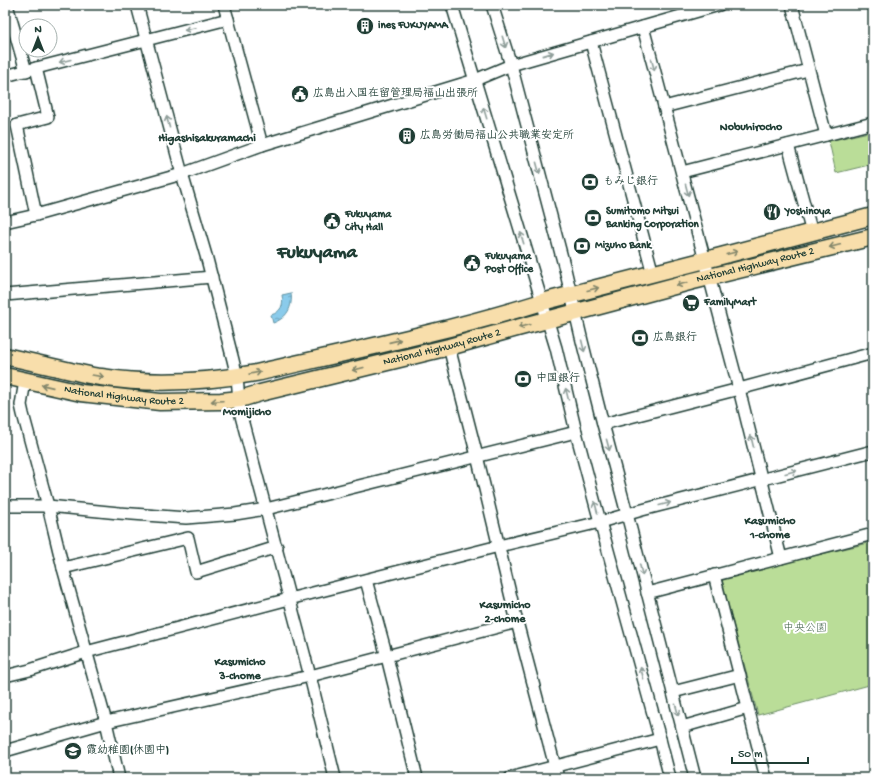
<svg xmlns="http://www.w3.org/2000/svg" width="878" height="783" font-family="'Gochi Hand','Klee One',sans-serif">
<style>
.park{fill:#badd98;stroke:#6c8d66}
.water{fill:url(#water-ripples);stroke:#5f92a2}
.lines{fill:none;stroke-linecap:round;stroke-linejoin:round}
.minor-casing{stroke:#1f3d34;stroke-width:14}
.highway-casing{stroke:#1f3d34;stroke-width:19}
.minor{stroke:#fff;stroke-width:11}
.highway{stroke:#f8deab;stroke-width:16}
.oneway{stroke:#8f9e9a}
.oneway2{stroke:#81856a}
.labels{text-anchor:middle;dominant-baseline:central;stroke-width:4;stroke-linejoin:round;paint-order:stroke}
.poi-label{font-size:11px;font-weight:bold;fill:#1f3d34;stroke:#fff;text-anchor:start}
.street-label{font-size:11px;fill:#1f3d34;stroke:#fff}
.park-label{font-size:11px;fill:#46654d;stroke:#fff}
.neighbourhood-label{font-size:12px;font-weight:bold;fill:#1f3d34;stroke:#fff}
.town-label{font-size:19px;font-weight:bold;fill:#1f3d34;stroke:#fff}
</style>
<defs>
<pattern id="water-ripples" width="26" height="14" patternUnits="userSpaceOnUse"><rect width="26" height="14" fill="#8acbeb"/><path d="M2 4q2-2 4 0t4 0M15 11q2-2 4 0t4 0" fill="none" stroke="#70a6bf"/></pattern>
</defs>
<rect width="100%" height="100%" fill="#fff"/>
<filter id="ink" filterUnits="userSpaceOnUse"><feTurbulence type="fractalNoise" baseFrequency=".025" numOctaves="2"/><feDisplacementMap in="SourceGraphic" scale="8" xChannelSelector="R" yChannelSelector="G"/><feConvolveMatrix kernelMatrix="1 2 1 2 8 2 1 2 1" color-interpolation-filters="sRGB"/></filter>
<g filter="url(#ink)">
<g class="park">
<polygon points="873,131 873,164 836,173 829,141"/>
<polygon points="873,542 873,684 758,715 728,605 722,579 813,556"/>
</g>
<path class="water" d="M291,293C293,307 287,318 273,323L271,315C281,312 284,305 282,295Z"/>
<g class="lines">
<defs>
<g id="minor">
<polyline points="7,5 26,71"/>
<polyline points="137,5 182,174 207,259 233,360 237,377 240,412 310,676 335,778"/>
<polyline points="224,5 262,145"/>
<polyline points="452,5 556,348 576,432 596,507 660,739 670,778"/>
<polyline points="492,5 511,65 565,269 582,341 603,424 627,514 695,778"/>
<polyline points="792,5 826,135"/>
<polyline points="643,27 739,389 781,558"/>
<polyline points="591,42 653,274"/>
<polyline points="5,76 228,19"/>
<polyline points="664,107 808,70"/>
<polyline points="788,145 812,233"/>
<polyline points="682,172 873,123"/>
<polyline points="36,215 17,125 48,117 36,68"/>
<polyline points="5,222 36,215 182,174 262,145 475,80 511,65 528,60 719,5"/>
<polyline points="5,295 212,277"/>
<polyline points="449,347 477,456 517,622 558,778"/>
<polyline points="25,381 21,405 23,414 48,506 63,568 106,722 119,778"/>
<polyline points="603,424 739,389 873,353"/>
<polyline points="5,506 48,506 119,513 186,518 235,514 266,509 576,432"/>
<polyline points="63,568 188,538 196,572 277,547"/>
<polyline points="714,575 766,778"/>
<polyline points="366,580 387,657 417,778"/>
<polyline points="647,593 873,534"/>
<polyline points="5,676 30,670 86,652 289,599 499,546 600,522 642,510 873,451"/>
<polyline points="673,692 740,675"/>
<polyline points="682,727 748,708"/>
<polyline points="5,751 106,722 310,676 517,622"/>
<polyline points="510,778 660,739"/>
</g>
<g id="highway">
<path d="M5,356C27,361 49,366 71,371C81,373 91,376 101,377C151,385 206,382 256,373C352,351 448,331 542,302L721,256L873,216"/>
<path id="s1" d="M5,376L81,393L160,402L221,401L240,399L260,393L449,347L517,328L693,281L873,237"/>
</g>
</defs>
<use href="#minor" class="minor-casing"/>
<use href="#highway" class="highway-casing"/>
<use href="#minor" class="minor"/>
<use href="#highway" class="highway"/>
</g>
<defs><path id="oneway-shaft" d="M-6 0H5M1.5-3L5.5 0L1.5 3" fill="none" stroke-width="1.6" stroke-linecap="round" stroke-linejoin="round"/></defs>
<g class="oneway">
<use href="#oneway-shaft" transform="translate(190 29) rotate(166)"/>
<use href="#oneway-shaft" transform="translate(504 42) rotate(73)"/>
<use href="#oneway-shaft" transform="translate(548 54) rotate(-16)"/>
<use href="#oneway-shaft" transform="translate(65 61) rotate(166)"/>
<use href="#oneway-shaft" transform="translate(653 65) rotate(75)"/>
<use href="#oneway-shaft" transform="translate(485 113) rotate(-107)"/>
<use href="#oneway-shaft" transform="translate(168 122) rotate(-105)"/>
<use href="#oneway-shaft" transform="translate(538 168) rotate(75)"/>
<use href="#oneway-shaft" transform="translate(687 190) rotate(75)"/>
<use href="#oneway-shaft" transform="translate(522 238) rotate(-107)"/>
<use href="#oneway-shaft" transform="translate(583 346) rotate(76)"/>
<use href="#oneway-shaft" transform="translate(567 394) rotate(-104)"/>
<use href="#oneway-shaft" transform="translate(752 441) rotate(-104)"/>
<use href="#oneway-shaft" transform="translate(608 445) rotate(75)"/>
<use href="#oneway-shaft" transform="translate(791 472) rotate(-14)"/>
<use href="#oneway-shaft" transform="translate(665 504) rotate(-15)"/>
<use href="#oneway-shaft" transform="translate(596 507) rotate(-105)"/>
<use href="#oneway-shaft" transform="translate(641 570) rotate(76)"/>
<use href="#oneway-shaft" transform="translate(642 673) rotate(-105)"/>
<use href="#oneway-shaft" transform="translate(677 710) rotate(75)"/>
</g>
<g class="oneway2">
<use href="#oneway-shaft" transform="translate(835 246) rotate(166)"/>
<use href="#oneway-shaft" transform="translate(732 253) rotate(-15)"/>
<use href="#oneway-shaft" transform="translate(682 284) rotate(165)"/>
<use href="#oneway-shaft" transform="translate(593 289) rotate(-14)"/>
<use href="#oneway-shaft" transform="translate(524 326) rotate(166)"/>
<use href="#oneway-shaft" transform="translate(395 341) rotate(-13)"/>
<use href="#oneway-shaft" transform="translate(358 369) rotate(166)"/>
<use href="#oneway-shaft" transform="translate(255 373) rotate(-11)"/>
<use href="#oneway-shaft" transform="translate(98 376) rotate(10)"/>
<use href="#oneway-shaft" transform="translate(47 386) rotate(-167)"/>
<use href="#oneway-shaft" transform="translate(217 401) rotate(177)"/>
</g>
</g>
<defs>
<symbol id="building-disc" viewBox="-11 -11 22 22"><circle r="9.5" fill="#1f3d34" stroke="#fff"/><path d="M-4-6H4V6H1V3H-1V6H-4ZM-2.5-4.3h1.7v1.8h-1.7ZM.8-4.3h1.7v1.8H.8ZM-2.5-1h1.7V.8h-1.7ZM.8-1h1.7V.8H.8Z" fill="#fff"/></symbol>
<symbol id="civic-disc" viewBox="-11 -11 22 22"><circle r="9.5" fill="#1f3d34" stroke="#fff"/><path d="M-.6-6.5H3V-4.5H.6V-3L4-1V1h2V6H-6V1h2V-1L-.6-3ZM-1.2 2.5V6h2.4V2.5Z" fill="#fff"/></symbol>
<symbol id="bank-disc" viewBox="-11 -11 22 22"><circle r="9.5" fill="#1f3d34" stroke="#fff"/><path d="M-6-4H6V4H-6ZM0-2.3a2.3 2.3 0 1 0 0 4.6a2.3 2.3 0 1 0 0-4.6Z" fill="#fff"/></symbol>
<symbol id="restaurant-disc" viewBox="-11 -11 22 22"><circle r="9.5" fill="#1f3d34" stroke="#fff"/><path d="M-5-6h1v4h1v-4h1v4h1v-4h1v5L-1.5 .5V6h-2V.5L-5-1ZM5-6V6H3V1.5H1.5Q1.5-4 5-6Z" fill="#fff"/></symbol>
<symbol id="supermarket-disc" viewBox="-11 -11 22 22"><circle r="9.5" fill="#1f3d34" stroke="#fff"/><path d="M-6-5.5h2.5l.6 2H6L4.5 2H-2.5L-4.4-4H-6ZM-1.5 3.2a1.3 1.3 0 1 0 .1 0ZM3 3.2a1.3 1.3 0 1 0 .1 0Z" fill="#fff"/></symbol>
<symbol id="school-disc" viewBox="-11 -11 22 22"><circle r="9.5" fill="#1f3d34" stroke="#fff"/><path d="M0-5L7-2L0 1L-7-2ZM-4 1L0 2.5L4 1V4Q0 6-4 4Z" fill="#fff"/></symbol>
</defs>
<g fill-rule="evenodd">
<use href="#building-disc" x="355" y="16" width="20" height="20"/>
<use href="#civic-disc" x="290" y="84" width="20" height="20"/>
<use href="#building-disc" x="397" y="126" width="20" height="20"/>
<use href="#bank-disc" x="580" y="172" width="20" height="20"/>
<use href="#restaurant-disc" x="762" y="202" width="20" height="20"/>
<use href="#bank-disc" x="583" y="208" width="20" height="20"/>
<use href="#civic-disc" x="322" y="211" width="20" height="20"/>
<use href="#bank-disc" x="572" y="236" width="20" height="20"/>
<use href="#civic-disc" x="462" y="253" width="20" height="20"/>
<use href="#supermarket-disc" x="681" y="293" width="20" height="20"/>
<use href="#bank-disc" x="630" y="328" width="20" height="20"/>
<use href="#bank-disc" x="513" y="369" width="20" height="20"/>
<use href="#school-disc" x="63" y="741" width="20" height="20"/>
</g>
<g class="labels">
<g class="poi-label">
<text x="378" y="26">ines FUKUYAMA</text>
<text x="313" y="94">広島出入国在留管理局福山出張所</text>
<text x="420" y="136">広島労働局福山公共職業安定所</text>
<text x="603" y="182">もみじ銀行</text>
<text x="606" y="212">Sumitomo Mitsui<tspan x="606" dy="13">Banking Corporation</tspan></text>
<text x="785" y="212">Yoshinoya</text>
<text x="345" y="215">Fukuyama<tspan x="345" dy="13">City Hall</tspan></text>
<text x="595" y="246">Mizuho Bank</text>
<text x="485" y="257">Fukuyama<tspan x="485" dy="13">Post Office</tspan></text>
<text x="704" y="303">FamilyMart</text>
<text x="653" y="338">広島銀行</text>
<text x="536" y="379">中国銀行</text>
<text x="86" y="751">霞幼稚園(休園中)</text>
</g>
<g class="street-label">
<text stroke="none"><textPath href="#s1" startOffset="770">National Highway Route 2</textPath></text>
<text stroke="none"><textPath href="#s1" startOffset="446">National Highway Route 2</textPath></text>
<text stroke="none"><textPath href="#s1" startOffset="121">National Highway Route 2</textPath></text>
</g>
<g class="park-label">
<text x="805" y="629">中央公園</text>
</g>
<g class="neighbourhood-label">
<text x="751" y="128">Nobuhirocho</text>
<text x="207" y="139">Higashisakuramachi</text>
<text x="247" y="413">Momijicho</text>
<text x="770" y="522">Kasumicho<tspan x="770" dy="14">1-chome</tspan></text>
<text x="505" y="606">Kasumicho<tspan x="505" dy="14">2-chome</tspan></text>
<text x="240" y="663">Kasumicho<tspan x="240" dy="14">3-chome</tspan></text>
</g>
<g class="town-label">
<text x="317" y="253">Fukuyama</text>
</g>
</g>
<rect width="878" height="783" fill="none" stroke="#fff" stroke-width="20"/>
<rect x="10" y="10" width="858" height="763" fill="none" stroke="#1f3d34" stroke-width="1.5" filter="url(#ink)"/>
<g transform="translate(38 38)"><circle r="19" fill="#ffffff" stroke="#a5b1ae"/>
<path d="M0-3L7 15L0 10L-7 15Z" fill="#1f3d34"/>
<text y="-6" font-size="11" font-weight="bold" text-anchor="middle" fill="#1f3d34">N</text>
</g>
<path d="M732 757v6h76v-6" fill="none" stroke="#1f3d34" stroke-width="2"/>
<text x="738" y="757" font-size="12" fill="#1f3d34" stroke="#ffffff" stroke-width="3" paint-order="stroke">50 m</text>
</svg>
